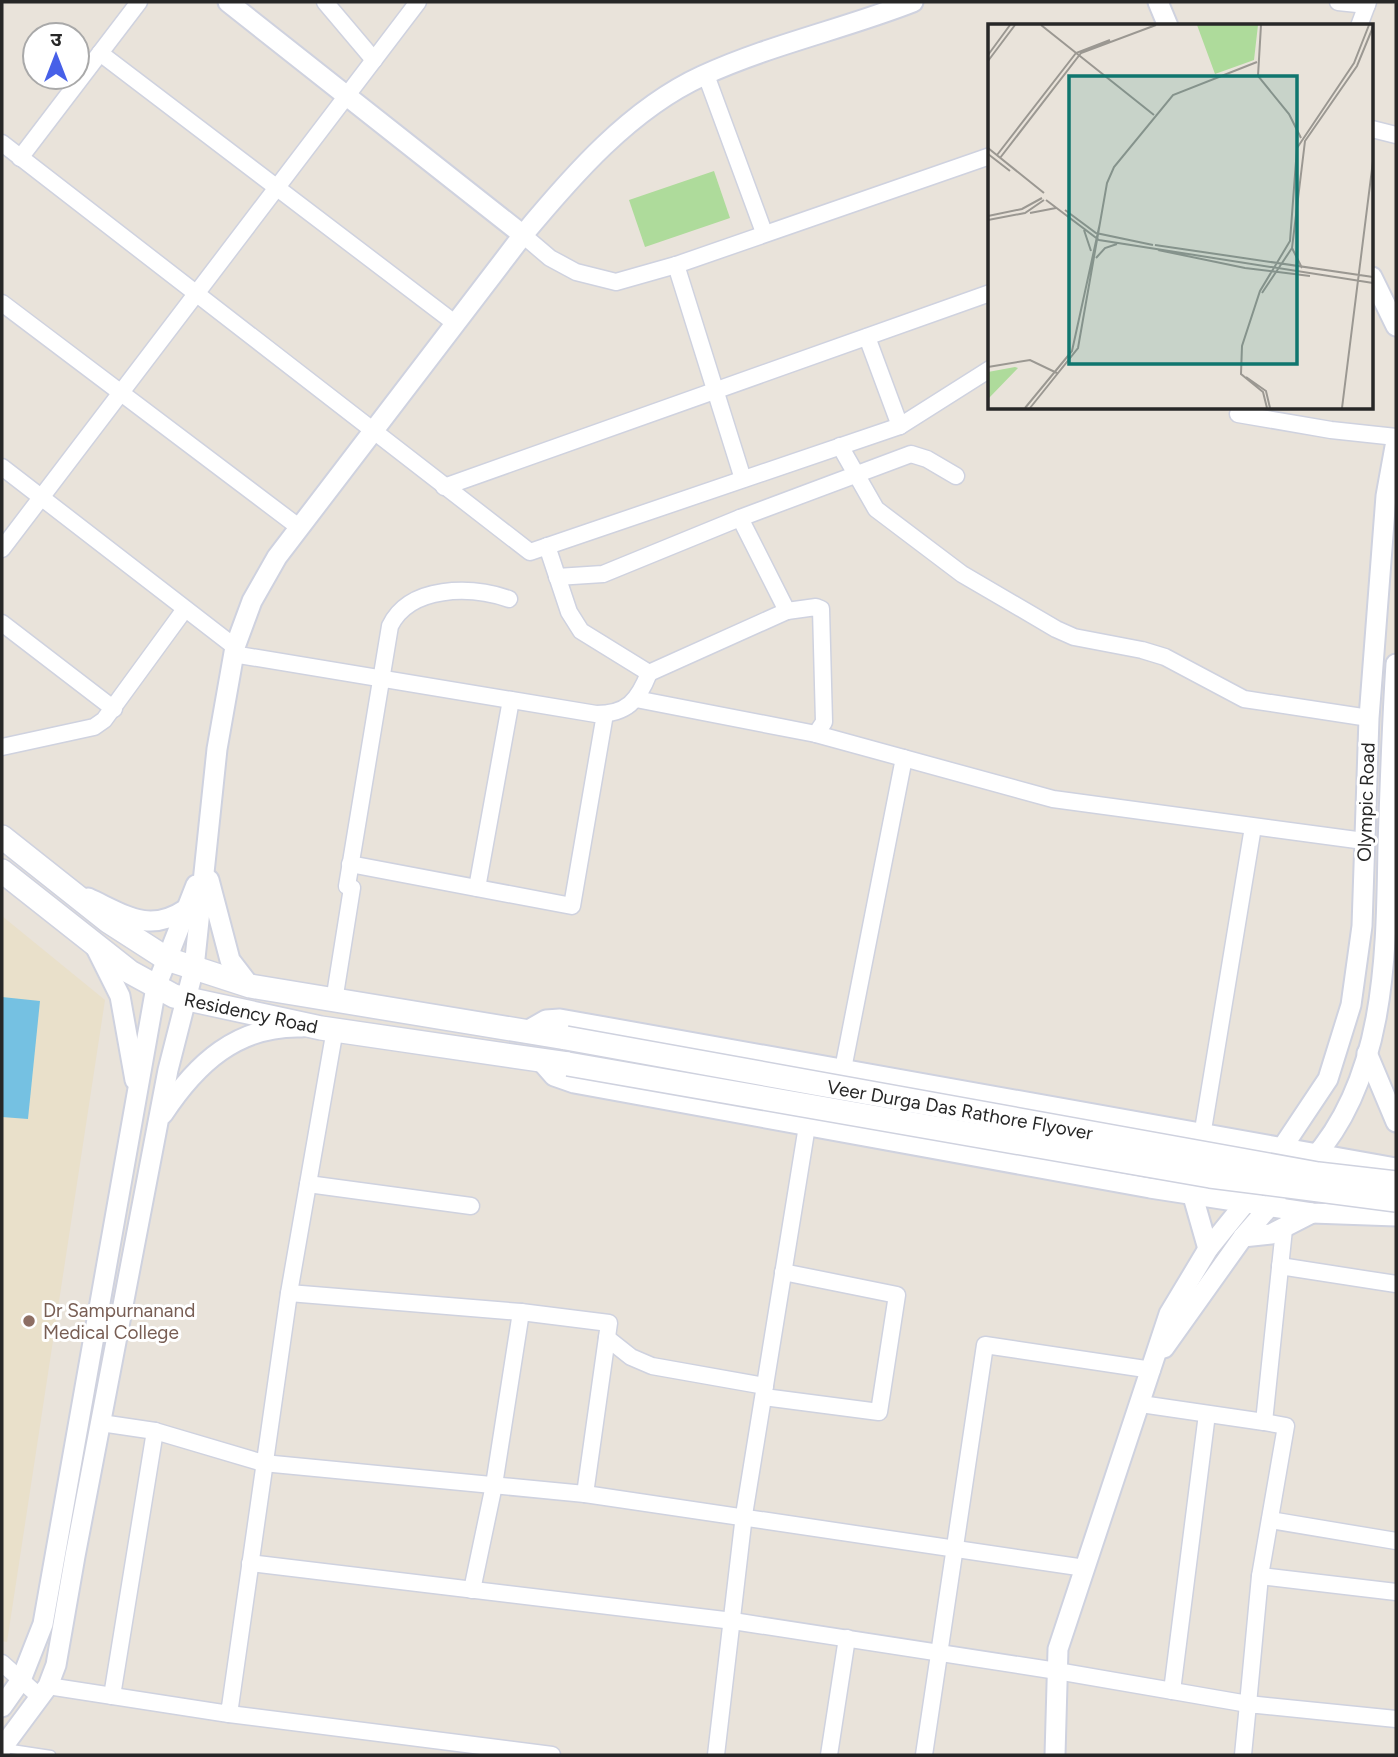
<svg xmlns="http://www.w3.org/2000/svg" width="1398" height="1757" font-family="Figtree,'Noto Sans Devanagari',sans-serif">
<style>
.education{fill:#e9e0ca}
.green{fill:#aedb9b}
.water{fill:#75c1e2}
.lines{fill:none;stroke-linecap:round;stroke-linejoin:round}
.service-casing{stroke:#cfd2df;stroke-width:11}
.minor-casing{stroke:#cfd2df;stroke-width:19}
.tertiary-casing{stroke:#cfd2df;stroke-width:23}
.secondary-casing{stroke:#cfd2df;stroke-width:26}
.service{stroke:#fff;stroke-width:8}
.minor{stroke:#fff;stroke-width:16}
.tertiary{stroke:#fff;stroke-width:19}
.secondary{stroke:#fff;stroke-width:23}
.secondary-bridge-casing{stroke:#cfd2df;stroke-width:26;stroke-linecap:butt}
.secondary-bridge{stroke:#fff;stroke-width:23}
.education-dot{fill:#8d6e63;stroke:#fff;stroke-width:2.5}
.labels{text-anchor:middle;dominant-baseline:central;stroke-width:6;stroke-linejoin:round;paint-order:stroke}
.street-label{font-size:19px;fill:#272727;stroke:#fff}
.education-label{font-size:19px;fill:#785e54;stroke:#fff;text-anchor:start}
.inset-road{fill:none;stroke:#9b9892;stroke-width:2}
.view{fill:#0f766e;fill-opacity:0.15;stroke:#0f766e;stroke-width:3.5}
.inset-edge{fill:none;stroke:#272727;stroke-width:3.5}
</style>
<rect width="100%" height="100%" fill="#e9e3da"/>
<polygon class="education" points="2,916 105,1000 7,1642 2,1641"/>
<polygon class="green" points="714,171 730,218 645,247 629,200"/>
<polygon class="water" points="2,997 40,1001 28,1119 2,1117"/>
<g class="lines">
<defs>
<polyline id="service" points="5,1748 51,1755"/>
<g id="minor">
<polyline points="325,2 374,60"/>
<polyline points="1338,2 1367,5"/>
<polyline points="1359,26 1368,2"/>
<polyline points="100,53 456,324"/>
<polyline points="706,75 762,227"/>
<polyline points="1372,129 1396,135"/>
<polyline points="2,143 530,552 900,426 990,369"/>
<polyline points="20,158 139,2"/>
<polyline points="523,235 550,258 576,272 616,282 676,265 990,156"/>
<polyline points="676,265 743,479"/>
<polyline points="2,303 300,528"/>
<polyline points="867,337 900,426"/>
<polyline points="1238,414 1331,430 1396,437"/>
<polyline points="840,446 876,509 962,574 1056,629 1074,637 1142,650 1165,657 1244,699 1369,718"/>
<polyline points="2,467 235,647"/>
<polyline points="444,487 990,293"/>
<polyline points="547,546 569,612 581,631 649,673 787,611 740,518 911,454 927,459 956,476"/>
<polyline points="2,549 418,2"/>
<polyline points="557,577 603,574 740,518"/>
<polyline points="2,623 114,709"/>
<path d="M233,654L596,714C627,714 638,701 649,673"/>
<polyline points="636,699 816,734 824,722 821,609 816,607 787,611"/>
<polyline points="816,734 1053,799 1364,841"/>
<polyline points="2,747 94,727 104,720 185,609"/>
<polyline points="350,864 572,906 605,714"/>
<polyline points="477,888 511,700"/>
<path d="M334,1001L352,888L347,886L390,626C410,585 471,586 509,599"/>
<polyline points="843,1069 904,758"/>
<polyline points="1203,1130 1253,827"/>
<polyline points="308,1184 471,1206"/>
<polyline points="1280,1266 1396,1284"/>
<polyline points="289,1293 521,1312 609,1323 585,1494"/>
<polyline points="607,1338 631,1357 652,1366 765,1386"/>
<polyline points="764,1397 879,1412 897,1295 783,1272"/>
<polyline points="1141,1404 1264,1422 1284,1229"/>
<polyline points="1264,1422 1286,1426 1260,1576 1396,1592"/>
<polyline points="101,1423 155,1431 263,1463 585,1494 1085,1568"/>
<polyline points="1270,1520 1396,1541"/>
<polyline points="250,1563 733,1621 1057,1671 1248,1704 1260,1576"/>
<polyline points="472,1590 494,1485 521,1312"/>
<polyline points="2,1663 40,1697"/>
<polyline points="48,1686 229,1714 289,1293 335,1029"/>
<polyline points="1172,1691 1207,1414"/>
<polyline points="112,1696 155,1431"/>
<polyline points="229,1714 552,1755"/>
<polyline points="716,1755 744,1515 807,1126"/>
<polyline points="829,1755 847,1638"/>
<polyline points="924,1755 985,1345 1152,1370"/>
<polyline points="1243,1755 1248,1704 1396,1719"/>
</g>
<g id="tertiary">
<polyline points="228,2 523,235"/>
<polyline points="1158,2 1168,26"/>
<polyline points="1372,277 1396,326"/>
<polyline points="209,880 230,960 250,986"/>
<path d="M88,898C125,915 149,934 186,909"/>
<polyline points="95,946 120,996 135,1080"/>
<path d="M525,1032L546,1020L560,1019C839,1068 1118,1116 1396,1168"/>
<polyline points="1367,1053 1396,1122"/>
<polyline points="540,1060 554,1076 574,1083 1150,1188 1312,1213 1396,1216"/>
<path d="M163,1114C196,1064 237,1025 302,1027"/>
<path d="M1311,1161C1387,1077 1386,951 1388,846C1390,785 1392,724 1396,664"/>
<polyline points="1192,1193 1208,1249"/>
<polyline points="1243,1237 1271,1234 1312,1213"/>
<polyline points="1164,1348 1243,1237 1276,1199"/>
<polyline points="2,1707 21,1680 43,1624 156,987 196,885"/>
<path d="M2,1748L48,1686L56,1665L75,1556L168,1070L194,968L217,749L235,647L252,601L277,557L523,235C572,176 630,109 702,76C769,45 844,29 913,2"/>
<polyline points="1055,1755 1058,1649 1169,1314 1208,1249 1246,1202 1328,1079 1351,1005 1362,926 1369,718 1386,496 1396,441"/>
</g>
<g id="secondary">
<polyline points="2,837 108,921 167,959 250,986 566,1038"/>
<polyline points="2,871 130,972 174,996 321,1028 568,1064"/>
</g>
</defs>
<use href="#service" class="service-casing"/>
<use href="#minor" class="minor-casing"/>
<use href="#tertiary" class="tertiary-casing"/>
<use href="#secondary" class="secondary-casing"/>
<use href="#service" class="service"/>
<use href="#minor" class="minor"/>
<use href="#tertiary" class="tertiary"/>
<use href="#secondary" class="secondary"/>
<defs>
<g id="secondary-bridge">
<polyline points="566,1038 1318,1174 1396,1183"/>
<polyline points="568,1064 1210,1176 1396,1200"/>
</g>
</defs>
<use href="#secondary-bridge" class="secondary-bridge-casing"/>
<use href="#secondary-bridge" class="secondary-bridge"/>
</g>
<circle class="education-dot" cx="29" cy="1321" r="7"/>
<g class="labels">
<g class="street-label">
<text transform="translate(1366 802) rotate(-88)">Olympic Road</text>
<text transform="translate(251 1013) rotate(12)">Residency Road</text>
<text transform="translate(960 1110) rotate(10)">Veer Durga Das Rathore Flyover</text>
</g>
<g class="education-label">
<text x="43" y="1310">Dr Sampurnanand<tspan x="43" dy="22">Medical College</tspan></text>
</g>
</g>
<g transform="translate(988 24)">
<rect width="385" height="385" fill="#e9e3da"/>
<path d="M209,1H270L266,36L227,50ZM27,343L30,344L1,374L0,348Z" fill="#aedb9b"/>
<path class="inset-road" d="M53,1L166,91M273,1L270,52L301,90L313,114M0,31L22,1M0,37L27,1M0,124L56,169M0,130L22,147M9,131L88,29L122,16M12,134L93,29L168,1M58,176L111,216L385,259M77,186L108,209L165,221M42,189L68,184M0,192L34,185L54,174M0,196L37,189L56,176M96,206L103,227M167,221L385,253M304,224L314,244M170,226L257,244L322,252M108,234L117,224L129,220M274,269L304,224L317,117L369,42L385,3M0,343L42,336L69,349M258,353L278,367L282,384M37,384L84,327L112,199M42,384L90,324L119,159L126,143L185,71L269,38M279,384L275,368L253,350L254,322L272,267L302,217L309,124L366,39L381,1M354,384L385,137"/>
<path class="view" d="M81,52H309V340H81Z"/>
<rect width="385" height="385" class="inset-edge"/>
</g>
<rect width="1398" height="1757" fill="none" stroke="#272727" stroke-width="7"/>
<g transform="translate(56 56)"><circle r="33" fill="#ffffff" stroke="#a9a9a9" stroke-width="2"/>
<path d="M0-5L12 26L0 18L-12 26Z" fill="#4760e8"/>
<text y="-10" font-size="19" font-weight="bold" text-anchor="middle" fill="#272727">उ</text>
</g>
</svg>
